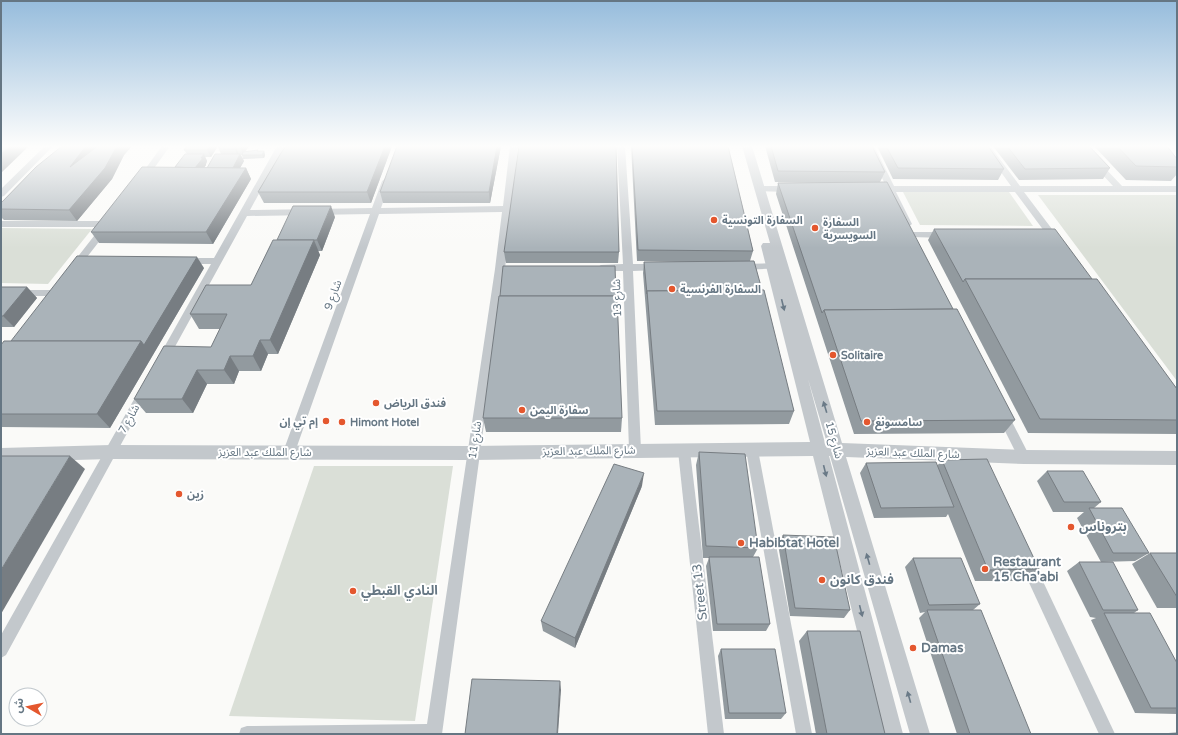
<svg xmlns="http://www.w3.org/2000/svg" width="1178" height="735" font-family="'Varela Round','Noto Sans Arabic',sans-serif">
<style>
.green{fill:#dadfd7}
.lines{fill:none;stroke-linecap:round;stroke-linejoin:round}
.minor{fill:#c3c8cc;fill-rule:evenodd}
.tertiary{fill:#c3c8cc;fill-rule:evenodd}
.wall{fill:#929a9f}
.shaded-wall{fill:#777d82}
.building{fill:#aab3b9;stroke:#777d82}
.oneway{fill:#6a7a87}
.poi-dot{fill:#e4572e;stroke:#fff;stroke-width:1.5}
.labels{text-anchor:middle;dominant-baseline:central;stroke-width:4;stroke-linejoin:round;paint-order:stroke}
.poi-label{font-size:11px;font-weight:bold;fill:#657683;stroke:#fff;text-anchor:start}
.street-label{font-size:11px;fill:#657683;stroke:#fff}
.near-poi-label{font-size:13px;font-weight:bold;fill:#657683;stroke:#fff;text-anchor:start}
.near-street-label{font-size:13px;fill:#657683;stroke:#fff}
</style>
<rect width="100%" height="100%" fill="#fafaf8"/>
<g class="green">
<polygon points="903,192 1009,192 1033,226 920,225"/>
<polygon points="1038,195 1177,195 1177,381"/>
<polygon points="1,228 92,229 48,284 1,283"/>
<polygon points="314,466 453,466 415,721 229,716"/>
</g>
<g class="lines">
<g class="minor">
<polygon points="45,146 53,146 4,196 1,197 1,189"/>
<polygon points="162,146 170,146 145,181 139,181 138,179"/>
<polygon points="277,146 285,146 250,210 372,208 382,181 386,178 390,181 381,208 503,206 510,146 518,146 505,269 442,734 239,734 241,728 247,726 427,724 495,269 502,212 379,214 295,452 293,456 289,457 285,456 283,452 370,214 247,216 166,363 162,364 158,363 157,360 211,264 184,264 179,261 184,258 214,258"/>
<polygon points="617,146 625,146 633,264 658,264 663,267 658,270 633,271 641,450 639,454 635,455 631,454 629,450 623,271 601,271 596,268 601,265 623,264"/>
<polygon points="866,146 874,146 894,186 1011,186 982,146 990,146 1020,186 1113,186 1076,146 1084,146 1122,186 1177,186 1177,192 1024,192 1061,241 1056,244 1053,243 1015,192 896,192 912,224 908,227 904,224 888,192 876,192 872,189 876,186 886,186"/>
<polygon points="760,186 790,186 794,189 790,192 757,191 756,189"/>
<polygon points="1,221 108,221 112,224 109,227 108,230 77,270 74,271 69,268 101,227 1,227"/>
<polygon points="914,232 945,232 950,235 945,238 911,237 909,235 911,233"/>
<polygon points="780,263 785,266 783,268 741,270 736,267 741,264"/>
<polygon points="1,290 56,290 61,293 56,296 1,296"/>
<polygon points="145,386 149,387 151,390 149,393 6,655 1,658 1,635 141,387"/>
<polygon points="1003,410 1007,412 1028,453 1030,457 1028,461 1024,462 1020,461 997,415 999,412"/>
<polygon points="752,445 756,446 758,450 812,734 796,734 746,450 748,446"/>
<polygon points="684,446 688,447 690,451 724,734 708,734 678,451 680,447"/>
<polygon points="1026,554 1031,556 1115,734 1099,734 1019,561 1021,556"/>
</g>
<path class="tertiary" d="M742,146H752L842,443L1024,450L1177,451V465L1024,464L846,457L930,734H910L830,456H829L903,734H883L813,456L473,460L111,459L1,462V448L111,445L473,446L810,442L761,246L763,243H770ZM808,379L827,443H825Z"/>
</g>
<g class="wall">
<polygon points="62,146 132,146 124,155 112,179 77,221 4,220 1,217 1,203"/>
<polygon points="218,146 211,157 205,157 207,161 206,164 206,165 204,168 207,168 221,154 218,147 220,146 249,146 245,152 264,151 265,155 264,158 243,159 242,155 241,155 244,161 240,168 246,168 251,179 213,244 99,243 91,232 175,167 187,154 184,150"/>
<polygon points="286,146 392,146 371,203 264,203 258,192"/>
<polygon points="501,146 490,203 383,203 380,192"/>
<polygon points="631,146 728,146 753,251 750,261 762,290 794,411 789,424 655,425 643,273 644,262 693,261 637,261"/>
<polygon points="765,146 872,146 885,172 880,182 1015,420 1004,433 854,434 776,194 778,183 842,183 775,182"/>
<polygon points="877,146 988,146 1004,169 998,180 893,179"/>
<polygon points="993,146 1089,146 1110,168 1103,179 1019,180"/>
<polygon points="1094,146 1167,146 1177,167 1177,174 1171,181 1126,180"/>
<polygon points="335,217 322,251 318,251 320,255 278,354 268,354 261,371 239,371 234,384 207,384 193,413 146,413 134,399 211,347 220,329 199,329 190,314 251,285 277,240"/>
<polygon points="934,229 1092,279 1177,389 1177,434 1028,433 928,240"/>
<polygon points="504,252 619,252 618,263 506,263"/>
<polygon points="204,268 110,428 1,427 1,345"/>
<polygon points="1,287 27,287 37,298 14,327 1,327"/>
<polygon points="483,418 622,418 621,432 486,432"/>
<polygon points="699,452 758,548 753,557 770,624 766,631 713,631 706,566 709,558 703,558 696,465"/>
<polygon points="942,460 1039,569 1024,581 975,581 948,514 946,517 874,518 860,473 866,463 937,466"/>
<polygon points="1047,471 1101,502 1094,508 1149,553 1135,561 1101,562 1077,518 1084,512 1053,512 1037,481"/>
<polygon points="642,486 575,648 543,631 541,621"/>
<polygon points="783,535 850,610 844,618 790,616 778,544"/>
<polygon points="1150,553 1177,553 1177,608 1157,608 1132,564"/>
<polygon points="913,558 980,604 973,610 1031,734 957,734 919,618 925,612 920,613 905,567"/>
<polygon points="1079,562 1138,610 1134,613 1177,663 1177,714 1135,713 1091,620 1096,618 1090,617 1067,571"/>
<polygon points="807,631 885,734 816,734 799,641"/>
<polygon points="721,649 786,713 781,719 725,719 718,656"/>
</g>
<g class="shaded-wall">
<polygon points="10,146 29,146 1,173 1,154"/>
<polygon points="86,146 88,146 94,155 70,167"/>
<polygon points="92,146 103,146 94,155 89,148"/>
<polygon points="117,146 132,146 124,155 112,179 77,221 69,210"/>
<polygon points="210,146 218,146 211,157 207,150"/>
<polygon points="241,146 249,146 243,155 240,147"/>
<polygon points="385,146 392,146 371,203 367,192"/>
<polygon points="497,146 501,146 490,203 489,192"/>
<polygon points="236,147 239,155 238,157 235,149"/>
<polygon points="264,151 265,155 264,158 262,155"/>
<polygon points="204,154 207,161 206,164 206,165 197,177 193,170"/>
<polygon points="240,154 244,161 235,177 231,170"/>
<polygon points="246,168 251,179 213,244 206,232"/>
<polygon points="331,206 335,217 322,251 317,240"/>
<polygon points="314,240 320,255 278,354 270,340"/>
<polygon points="197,257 204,268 110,428 97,414 141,341"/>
<polygon points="27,287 37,298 14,327 3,316"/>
<polygon points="260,340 268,354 261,371 253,356"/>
<polygon points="230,356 239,371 234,384 224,370"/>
<polygon points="197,370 207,384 193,413 182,399"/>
<polygon points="70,456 85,469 1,614 1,570"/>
<polygon points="644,473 642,486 575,648 575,638"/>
<polygon points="560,681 561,690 558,734 557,734"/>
</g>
<g class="building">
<polygon points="1,146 10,146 1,154"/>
<polygon points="62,146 86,146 70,167 98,146 117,146 105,168 69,210 1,209 1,203 36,167"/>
<polygon points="88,146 92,146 89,148"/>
<polygon points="118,146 122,146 120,148"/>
<polygon points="187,146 210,146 207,150 184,150"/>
<polygon points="220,146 241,146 240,147 236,147 235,149 223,149 225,147 218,147"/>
<polygon points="286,146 385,146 367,192 258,192 281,153"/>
<polygon points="397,146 497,146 489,192 380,192"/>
<polygon points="519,146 616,146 619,252 504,252"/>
<polygon points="632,146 728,146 753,251 638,250"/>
<polygon points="771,146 872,146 885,172 778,171"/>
<polygon points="886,146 988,146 1004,169 898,168"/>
<polygon points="1007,146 1089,146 1110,168 1025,169"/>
<polygon points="1117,146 1167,146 1177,159 1177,167 1136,166"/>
<polygon points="258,150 257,151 264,151 262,155 242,155 243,152"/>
<polygon points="185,154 204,154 201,158 203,158 195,168 175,167"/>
<polygon points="215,154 240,154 233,168 207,168"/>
<polygon points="142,167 246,168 206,232 91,232"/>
<polygon points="887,182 953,309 824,310 822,313 778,183"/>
<polygon points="293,206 331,206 317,240 277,240"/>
<polygon points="934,229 1055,229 1092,279 965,279 963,282"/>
<polygon points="273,240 314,240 270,340 260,340 253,356 230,356 224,370 197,370 182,399 134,399 164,346 211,347 227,314 190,314 206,285 251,285"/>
<polygon points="77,256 197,257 144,345 141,341 11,341"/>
<polygon points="754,261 762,290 647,291 647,294 644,262"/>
<polygon points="503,266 615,266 616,296 500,296"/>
<polygon points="965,279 1097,279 1177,389 1177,420 1040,419"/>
<polygon points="1,287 27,287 3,316 1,316"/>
<polygon points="764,290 794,411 657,411 647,291"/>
<polygon points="499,296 617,296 622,418 483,418"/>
<polygon points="957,309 1015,420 861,421 824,310"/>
<polygon points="4,341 141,341 97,414 1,414 1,345"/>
<polygon points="699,452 745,454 758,548 706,546"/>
<polygon points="1,456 70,456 1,570"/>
<polygon points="987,459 1039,569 988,570 942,460"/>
<polygon points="936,462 954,507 881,508 866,463"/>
<polygon points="614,464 644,473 575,638 541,621"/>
<polygon points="1047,471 1083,471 1101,502 1064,502"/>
<polygon points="1089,508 1122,508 1149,553 1113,553"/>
<polygon points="783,535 834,537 850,610 795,608"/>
<polygon points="1150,553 1177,553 1177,597"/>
<polygon points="709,557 759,557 770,624 717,624"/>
<polygon points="913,558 961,558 980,604 929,605"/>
<polygon points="1079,562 1113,562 1138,610 1103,610"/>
<polygon points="927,610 981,610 1031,734 970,734"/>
<polygon points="1104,613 1150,613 1177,663 1177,708 1151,708"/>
<polygon points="807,631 860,631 885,734 827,734"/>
<polygon points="721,649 775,649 786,713 729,713"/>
<polygon points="472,679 560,681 557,734 465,734"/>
<polygon points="1177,733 1177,734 1160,734"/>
</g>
<defs><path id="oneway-solid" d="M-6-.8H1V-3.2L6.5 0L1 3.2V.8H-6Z"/></defs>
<g class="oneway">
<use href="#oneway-solid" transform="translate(783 305) rotate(76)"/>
<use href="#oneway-solid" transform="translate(825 407) rotate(-107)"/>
<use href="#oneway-solid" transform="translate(825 471) rotate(76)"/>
<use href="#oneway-solid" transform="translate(868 559) rotate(-106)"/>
<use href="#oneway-solid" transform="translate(861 611) rotate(76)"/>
<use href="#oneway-solid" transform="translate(909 697) rotate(-106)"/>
</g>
<linearGradient id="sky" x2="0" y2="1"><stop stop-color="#96bcdc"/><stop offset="0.59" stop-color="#fdfdfc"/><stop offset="1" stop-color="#fdfdfc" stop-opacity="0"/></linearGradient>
<rect width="1178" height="248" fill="url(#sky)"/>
<g class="poi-dot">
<circle cx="714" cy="220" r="4"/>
<circle cx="815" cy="228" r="4"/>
<circle cx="672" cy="289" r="4"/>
<circle cx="833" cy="355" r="4"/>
<circle cx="376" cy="403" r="4"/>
<circle cx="522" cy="410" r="4"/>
<circle cx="326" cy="421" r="4"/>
<circle cx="342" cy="422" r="4"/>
<circle cx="867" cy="422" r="4"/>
<circle cx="179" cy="494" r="4"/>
<circle cx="1071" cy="527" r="4"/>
<circle cx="741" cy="543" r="4"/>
<circle cx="985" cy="569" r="4"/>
<circle cx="822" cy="580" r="4"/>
<circle cx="353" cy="591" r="4"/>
<circle cx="913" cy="648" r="4"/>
</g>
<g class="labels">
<g class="poi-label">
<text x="722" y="220">السفارة التونسية</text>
<text x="823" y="222">السفارة<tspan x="823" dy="13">السويسرية</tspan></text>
<text x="680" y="289">السفارة الفرنسية</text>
<text x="841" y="355">Solitaire</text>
<text x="384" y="403">فندق الرياض</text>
<text x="530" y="410">سفارة اليمن</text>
<text x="318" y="421" text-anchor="end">إم تي إن</text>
<text x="350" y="422">Himont Hotel</text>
<text x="875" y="422">سامسونغ</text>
<text x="187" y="494">زين</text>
</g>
<g class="street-label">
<text transform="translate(333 295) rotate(-70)">شارع 9</text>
<text transform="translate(617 298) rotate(-92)">شارع 13</text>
<text transform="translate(129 419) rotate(-61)">شارع 7</text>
<text transform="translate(475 440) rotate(-82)">شارع 11</text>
<text transform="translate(834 440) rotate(74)">شارع 15</text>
<text transform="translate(589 451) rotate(-1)">شارع الملك عبد العزيز</text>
<text x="265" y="452">شارع الملك عبد العزيز</text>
<text transform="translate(913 453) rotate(2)">شارع الملك عبد العزيز</text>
</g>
<g class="near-poi-label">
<text x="1079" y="527">بتروناس</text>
<text x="749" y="543">Habibtat Hotel</text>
<text x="993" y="562">Restaurant<tspan x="993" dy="15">15 Cha'abi</tspan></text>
<text x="830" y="580">فندق كانون</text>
<text x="361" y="591">النادي القبطي</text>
<text x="921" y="648">Damas</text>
</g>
<g class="near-street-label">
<text transform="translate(700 592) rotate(-96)">Street 13</text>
</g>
</g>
<rect width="1178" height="735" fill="none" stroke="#657683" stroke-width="4"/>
<g transform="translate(28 707) rotate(279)"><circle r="19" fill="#ffffff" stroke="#c1c8cd"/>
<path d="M0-3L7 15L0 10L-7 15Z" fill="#e4572e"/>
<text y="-6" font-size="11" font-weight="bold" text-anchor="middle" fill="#657683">ش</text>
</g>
</svg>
